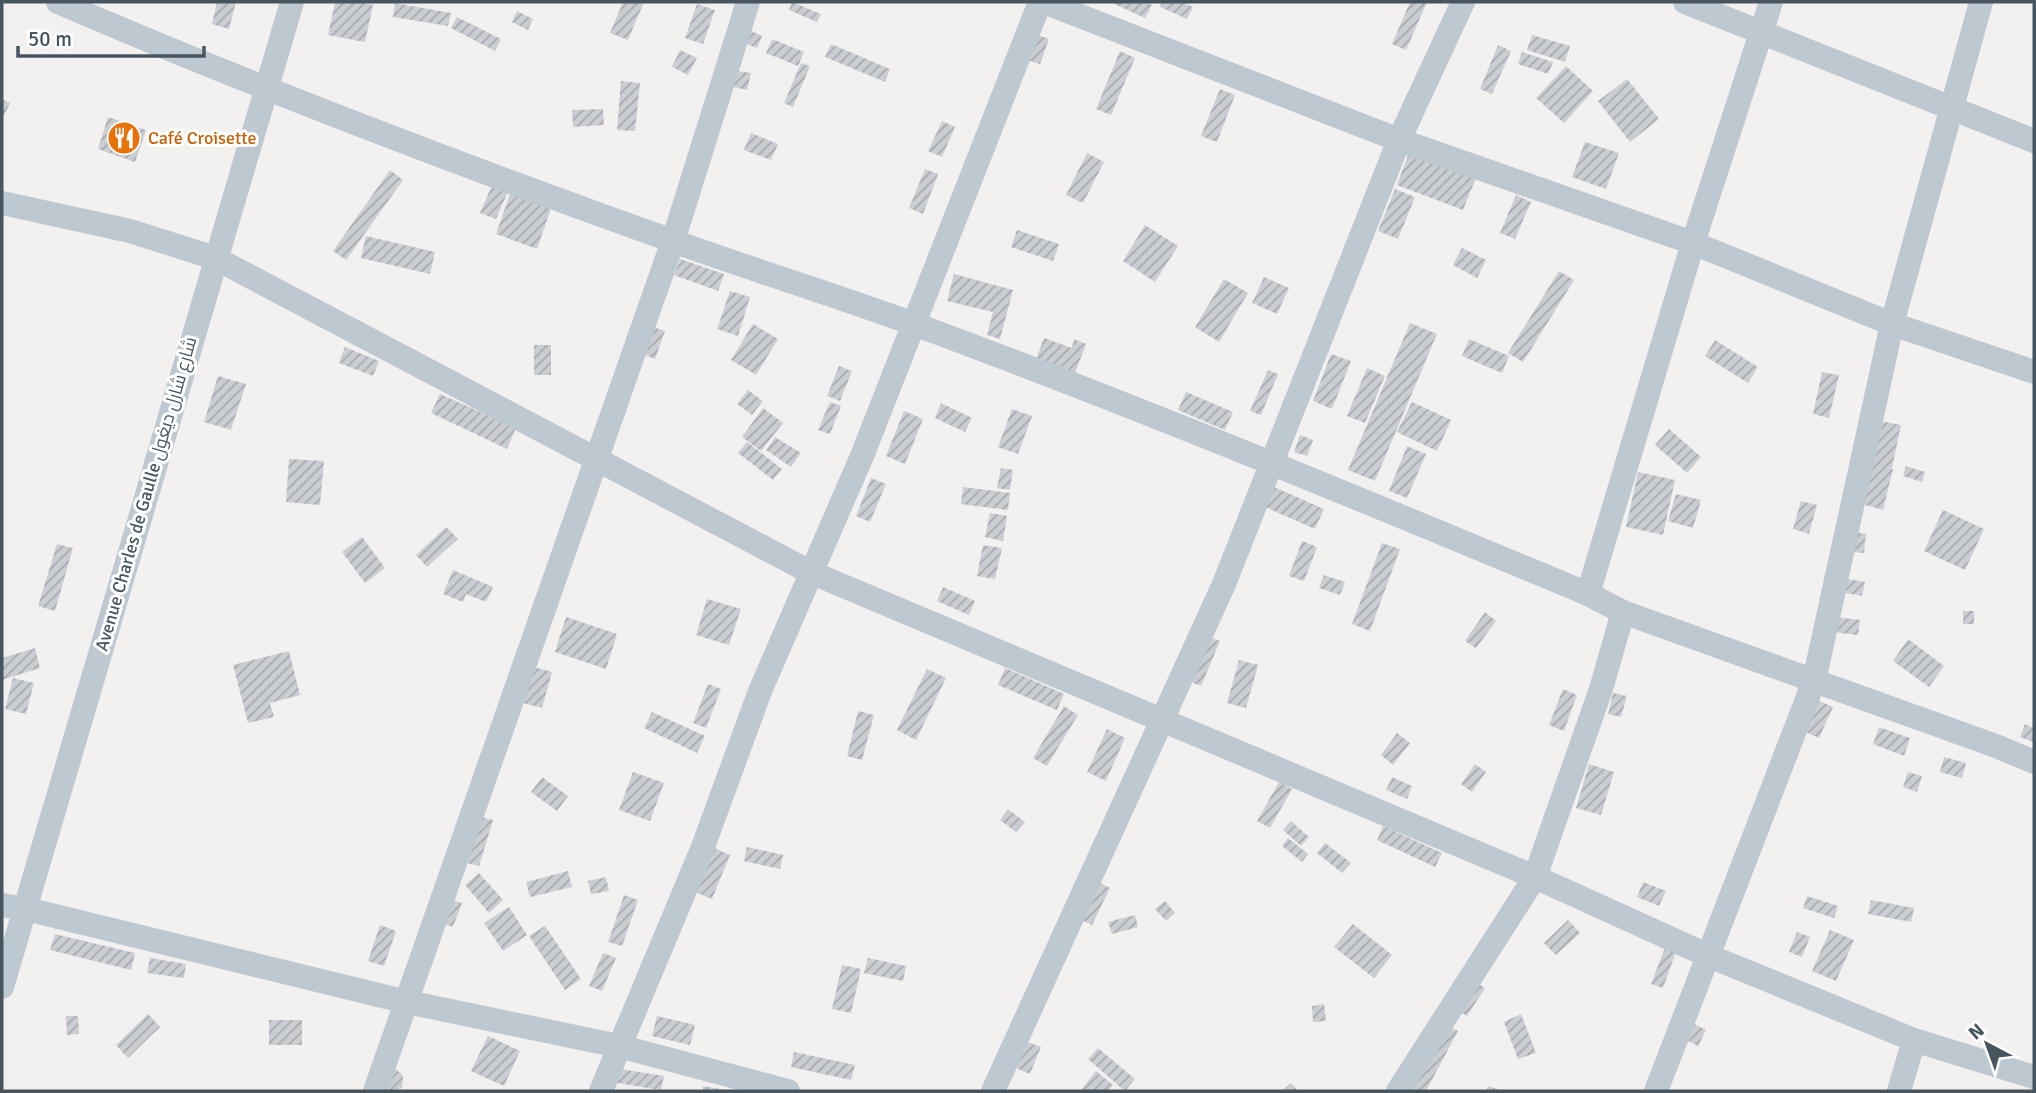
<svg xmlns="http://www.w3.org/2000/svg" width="2036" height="1093" font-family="Signika,Cairo,sans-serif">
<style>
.building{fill:url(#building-hatch)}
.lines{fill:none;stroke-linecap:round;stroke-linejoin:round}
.minor{stroke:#bdc8d0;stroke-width:24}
.labels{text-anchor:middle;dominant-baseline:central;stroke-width:6;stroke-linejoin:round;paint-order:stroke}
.food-label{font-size:18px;fill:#c56008;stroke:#fff;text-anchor:start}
.street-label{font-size:18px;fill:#47555f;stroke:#fff}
</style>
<defs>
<pattern id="building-hatch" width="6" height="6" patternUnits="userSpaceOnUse" patternTransform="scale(1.75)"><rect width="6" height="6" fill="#caced3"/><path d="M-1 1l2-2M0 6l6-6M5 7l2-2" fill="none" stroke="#a6aaae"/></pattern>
</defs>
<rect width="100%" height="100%" fill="#f3f0f0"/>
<g class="building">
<polygon points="217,2 236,2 229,29 212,24"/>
<polygon points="335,2 357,2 373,5 365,42 328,35"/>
<polygon points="623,2 644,2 628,40 610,33"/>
<polygon points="792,2 821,14 817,22 789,10"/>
<polygon points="1110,2 1146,2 1152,5 1145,18"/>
<polygon points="1162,2 1182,2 1193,7 1187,19 1160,7"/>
<polygon points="1410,2 1427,2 1406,50 1392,44"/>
<polygon points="395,3 451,13 448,26 393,17"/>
<polygon points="697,4 715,10 703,44 685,38"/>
<polygon points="517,11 533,19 528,30 512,22"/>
<polygon points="457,17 501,39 495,51 451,28"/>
<polygon points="747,29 762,36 757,48 741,42"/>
<polygon points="1033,33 1049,39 1040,64 1024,59"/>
<polygon points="1532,35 1570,46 1565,62 1527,50"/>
<polygon points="772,39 804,52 798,66 766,53"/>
<polygon points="831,44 890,69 885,82 825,57"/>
<polygon points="1498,45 1511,51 1492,94 1480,89"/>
<polygon points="680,50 697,58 688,75 672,67"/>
<polygon points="1120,51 1135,58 1111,115 1096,109"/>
<polygon points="1522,52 1553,62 1548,74 1518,64"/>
<polygon points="801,63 810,66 793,107 784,103"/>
<polygon points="1566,66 1593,91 1564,123 1536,98"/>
<polygon points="732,70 751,73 747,90 729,86"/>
<polygon points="1627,79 1659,119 1630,142 1598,101"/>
<polygon points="621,81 640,83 635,131 617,130"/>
<polygon points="1220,89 1235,95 1217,142 1201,136"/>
<polygon points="2,99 10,103 2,120"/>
<polygon points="603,109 604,125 573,127 572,110"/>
<polygon points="108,117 146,130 135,162 98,149"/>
<polygon points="942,121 955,127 942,157 928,151"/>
<polygon points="751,133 778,144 771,160 744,150"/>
<polygon points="1585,142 1619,153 1606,189 1572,177"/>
<polygon points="1410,150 1477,175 1463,210 1397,185"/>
<polygon points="1087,153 1104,162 1083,203 1066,195"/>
<polygon points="925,169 938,174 923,214 909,208"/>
<polygon points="390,170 403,180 346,260 333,251"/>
<polygon points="493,183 509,189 496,219 480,213"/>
<polygon points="1395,189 1415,197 1398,239 1378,231"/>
<polygon points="510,194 551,208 537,249 496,234"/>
<polygon points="1516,195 1531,202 1515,239 1500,233"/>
<polygon points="1145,225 1178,246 1155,282 1123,261"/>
<polygon points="1017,230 1059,244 1053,261 1011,247"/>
<polygon points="366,236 435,252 430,274 361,258"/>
<polygon points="1462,248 1486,260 1477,278 1453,265"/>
<polygon points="680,259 724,274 718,291 674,275"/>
<polygon points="1559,271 1574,280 1523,362 1508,353"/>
<polygon points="954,274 1013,290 1000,339 987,335 993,312 947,301"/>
<polygon points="1264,277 1289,288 1277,314 1252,303"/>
<polygon points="1224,279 1248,293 1219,342 1195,327"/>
<polygon points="730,291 750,297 738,336 717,329"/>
<polygon points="1410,323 1437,334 1375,481 1348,470"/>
<polygon points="753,324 778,339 756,375 731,360"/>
<polygon points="653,327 665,331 655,359 643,354"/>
<polygon points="1044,338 1072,348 1074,339 1086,344 1075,373 1036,359"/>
<polygon points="1469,339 1509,356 1502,373 1462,356"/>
<polygon points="1715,340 1758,367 1748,383 1705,356"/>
<rect x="534" y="345" width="17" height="30"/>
<polygon points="345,347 379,361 373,376 339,363"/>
<polygon points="1331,354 1351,361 1332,409 1313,401"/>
<polygon points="839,366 852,371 840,401 827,396"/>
<polygon points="1367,368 1385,376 1365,423 1347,416"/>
<polygon points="1268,370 1278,374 1261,415 1250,411"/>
<polygon points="1822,372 1839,375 1829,418 1813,414"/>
<polygon points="218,376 246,384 231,430 204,422"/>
<polygon points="748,390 763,401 752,415 737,404"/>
<polygon points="1186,392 1233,412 1225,430 1178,410"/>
<polygon points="440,394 516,428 507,449 431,413"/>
<polygon points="830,402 841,406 830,434 818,430"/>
<polygon points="1412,402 1451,420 1437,451 1397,432"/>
<polygon points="941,403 972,418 965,432 935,418"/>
<polygon points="763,408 783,423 761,451 742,437"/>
<polygon points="1012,409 1032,416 1018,454 998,447"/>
<polygon points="904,411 923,419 905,464 886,456"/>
<polygon points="1880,421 1901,425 1892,468 1885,467 1893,469 1883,510 1862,504"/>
<polygon points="1669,429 1701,457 1687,473 1655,445"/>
<polygon points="1300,435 1313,440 1307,456 1294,452"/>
<polygon points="775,437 801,453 791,467 766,450"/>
<polygon points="747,442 782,469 773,480 738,453"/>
<polygon points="1407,446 1426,454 1407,498 1389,491"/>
<polygon points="289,459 324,461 320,505 286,502"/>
<polygon points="1906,466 1925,472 1922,482 1903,476"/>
<polygon points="1001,468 1013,470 1010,490 997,488"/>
<polygon points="1638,472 1675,480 1663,535 1626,527"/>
<polygon points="871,478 886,484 870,522 856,516"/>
<polygon points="963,487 1010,493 1008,510 961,504"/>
<polygon points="1274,487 1324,509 1315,529 1265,507"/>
<polygon points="1676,494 1701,500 1693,528 1668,521"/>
<polygon points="1801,501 1817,505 1809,534 1793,529"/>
<polygon points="1943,510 1984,529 1965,570 1924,551"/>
<polygon points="990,513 1007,516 1003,541 985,537"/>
<polygon points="446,527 458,539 427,567 416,555"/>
<polygon points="1853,532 1866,534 1864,553 1851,552"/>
<polygon points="362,537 385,568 365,583 342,552"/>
<polygon points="1302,541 1317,547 1304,581 1289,576"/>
<polygon points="1382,543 1400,549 1370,631 1352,624"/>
<polygon points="57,544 73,548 55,611 38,606"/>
<polygon points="983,545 1002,548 995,579 977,576"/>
<polygon points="453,570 493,587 486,602 466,594 463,602 443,594"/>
<polygon points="1324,575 1345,582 1340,595 1319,588"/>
<polygon points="1842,578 1865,582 1862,596 1840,592"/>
<polygon points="943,587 975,601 969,615 937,601"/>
<polygon points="707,599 741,609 729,645 696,635"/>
<rect x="1963" y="611" width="11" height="13"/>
<polygon points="1485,612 1496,621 1476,648 1465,641"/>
<polygon points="566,617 617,634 606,669 555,652"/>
<polygon points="1834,617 1860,620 1858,635 1832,632"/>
<polygon points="1209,637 1220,641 1201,686 1190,682"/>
<polygon points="1908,639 1944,666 1929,687 1893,661"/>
<polygon points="35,648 40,668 2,680 2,658"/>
<polygon points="289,651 300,695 270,703 274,717 248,723 233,665"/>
<polygon points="1239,660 1258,665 1246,708 1227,703"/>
<polygon points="534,667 552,672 542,708 523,703"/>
<polygon points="1005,668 1064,694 1057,710 998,685"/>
<polygon points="927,669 946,678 916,740 897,730"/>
<polygon points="13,678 34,683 26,714 5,709"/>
<polygon points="708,684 721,689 706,728 693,723"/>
<polygon points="1563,689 1577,695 1564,731 1549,725"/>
<polygon points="1613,693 1627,696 1621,717 1608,714"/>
<polygon points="1817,700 1833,707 1819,738 1803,731"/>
<polygon points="1064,706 1078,715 1047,766 1033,758"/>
<polygon points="858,711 874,715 862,760 847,756"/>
<polygon points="652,712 705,736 697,753 644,728"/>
<polygon points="2025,724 2034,728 2034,742 2020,737"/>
<polygon points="1879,727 1910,738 1904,756 1873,744"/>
<polygon points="1107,729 1125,738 1106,781 1087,772"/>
<polygon points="1397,733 1410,743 1393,765 1381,755"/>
<polygon points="1944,757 1966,763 1962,778 1940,772"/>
<polygon points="1475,764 1486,772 1472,792 1461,784"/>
<polygon points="1589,764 1614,772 1601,815 1576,808"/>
<polygon points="633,772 664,783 650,821 619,810"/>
<polygon points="1908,772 1922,776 1917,792 1903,787"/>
<polygon points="542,777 568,796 557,811 531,792"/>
<polygon points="1392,777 1412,786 1407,799 1386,790"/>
<polygon points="1279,782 1292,789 1270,828 1257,821"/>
<polygon points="1008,809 1025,822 1016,832 1000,820"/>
<polygon points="477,816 493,820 479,866 463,862"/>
<polygon points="1291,821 1309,837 1301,846 1283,830"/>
<polygon points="1383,826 1442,853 1435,867 1377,840"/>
<polygon points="1288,838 1308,854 1302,862 1282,846"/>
<polygon points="1325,843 1351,863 1342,873 1317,853"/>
<polygon points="747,847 783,855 780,869 744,861"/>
<polygon points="714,848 730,855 712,899 695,892"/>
<polygon points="568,871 572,887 530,897 526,882"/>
<polygon points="479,873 503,900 489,913 465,885"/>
<polygon points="606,877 609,891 591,894 588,881"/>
<polygon points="1096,881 1110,888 1092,925 1079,919"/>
<polygon points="1643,882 1666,891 1659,906 1637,897"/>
<polygon points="624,895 638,900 622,946 608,942"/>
<polygon points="1807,896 1838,906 1834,918 1803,908"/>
<polygon points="449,899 462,903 453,927 440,922"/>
<polygon points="1871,900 1914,908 1911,922 1868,914"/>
<polygon points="1165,901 1175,913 1166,921 1155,909"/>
<polygon points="509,907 527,935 503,951 484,923"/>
<polygon points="1135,915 1138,927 1112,934 1108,922"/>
<polygon points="1568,920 1580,933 1556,955 1544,943"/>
<polygon points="1353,924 1392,955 1374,978 1334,947"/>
<polygon points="380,925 396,931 384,966 368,961"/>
<polygon points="545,926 581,979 565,990 529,936"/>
<polygon points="1830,930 1854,940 1836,981 1812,971"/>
<polygon points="1797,932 1810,937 1802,957 1789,952"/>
<polygon points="55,934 135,953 131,970 50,950"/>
<polygon points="1666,945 1677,949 1663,988 1651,984"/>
<polygon points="603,953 616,958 602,991 589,986"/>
<polygon points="150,958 186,964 184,978 147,973"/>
<polygon points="868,958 906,966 903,981 864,973"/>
<polygon points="842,965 861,969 851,1013 832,1009"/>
<polygon points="1470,979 1485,988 1467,1016 1453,1008"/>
<polygon points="1324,1004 1326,1021 1313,1022 1312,1006"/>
<polygon points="148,1014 160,1027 128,1058 116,1045"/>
<polygon points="1521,1014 1536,1053 1518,1059 1504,1022"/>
<polygon points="66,1016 78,1016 79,1034 67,1035"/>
<polygon points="657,1016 695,1025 690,1045 652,1036"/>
<rect x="269" y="1020" width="33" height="25"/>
<polygon points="1692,1023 1706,1030 1698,1046 1684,1039"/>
<polygon points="1445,1024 1458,1031 1426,1091 1416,1091 1410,1088"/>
<polygon points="488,1036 520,1051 504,1086 471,1071"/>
<polygon points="1025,1041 1041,1047 1030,1074 1014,1067"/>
<polygon points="1098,1048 1135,1079 1125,1091 1088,1059"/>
<polygon points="794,1052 855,1065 851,1080 791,1067"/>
<polygon points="395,1068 403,1076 402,1088 393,1091 378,1091"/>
<polygon points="620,1069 664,1076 661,1090 617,1083"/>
<polygon points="1096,1071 1113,1085 1108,1091 1080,1091"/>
<polygon points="1291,1083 1298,1091 1282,1091"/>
<polygon points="703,1086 726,1090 726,1091 703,1091"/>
<polygon points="1488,1086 1503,1091 1486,1091"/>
</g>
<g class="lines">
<g class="minor">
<path d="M58,2C259,89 466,167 673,241C753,270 835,295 914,324C1141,408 1365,501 1588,594L1623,612L1996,746L2034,762"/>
<polyline points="1044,2 1399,140 1693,243 1892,324 2034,372"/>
<polyline points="1685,2 2034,141"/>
<polyline points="2,203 130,231 215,258 810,572 1535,877 1709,956 1914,1040 2034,1077"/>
<polyline points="1588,594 1693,243 1771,2"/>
<polyline points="2,905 26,909 407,1002 619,1046 788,1091"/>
<polyline points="2,987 292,2"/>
<polyline points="375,1091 673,241 748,2"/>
<polyline points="601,1091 703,847 760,691 862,456 1040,2"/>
<polyline points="993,1091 1224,584 1399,140 1463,2"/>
<polyline points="1398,1091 1535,877 1601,689 1623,612"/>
<polyline points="1656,1091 1814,681 1892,324 1981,2"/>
<polyline points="1899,1091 1914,1040"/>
</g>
</g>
<defs>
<symbol id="restaurant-disc" viewBox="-11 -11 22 22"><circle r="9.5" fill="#e8710a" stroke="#fff"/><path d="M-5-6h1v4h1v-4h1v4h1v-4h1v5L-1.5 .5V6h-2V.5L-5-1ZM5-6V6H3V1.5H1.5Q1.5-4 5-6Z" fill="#fff"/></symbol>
</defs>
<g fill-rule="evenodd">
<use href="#restaurant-disc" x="105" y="119" width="38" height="38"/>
</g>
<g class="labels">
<g class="food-label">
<text x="148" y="138">Café Croisette</text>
</g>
<g class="street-label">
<text transform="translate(146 494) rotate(-74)">Avenue Charles de Gaulle شارع شارل ديغول</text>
</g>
</g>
<rect width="2036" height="1093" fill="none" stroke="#47555f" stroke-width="7"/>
<g transform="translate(1987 1044) rotate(319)" stroke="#ffffff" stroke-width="5" paint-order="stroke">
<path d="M0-5L12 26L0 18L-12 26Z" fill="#47555f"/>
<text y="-10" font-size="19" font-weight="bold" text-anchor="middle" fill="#47555f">N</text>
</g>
<path d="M18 46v10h186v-10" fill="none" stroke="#47555f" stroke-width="3.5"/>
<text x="28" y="46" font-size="21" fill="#47555f" stroke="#ffffff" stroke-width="5" paint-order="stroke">50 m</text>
</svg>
